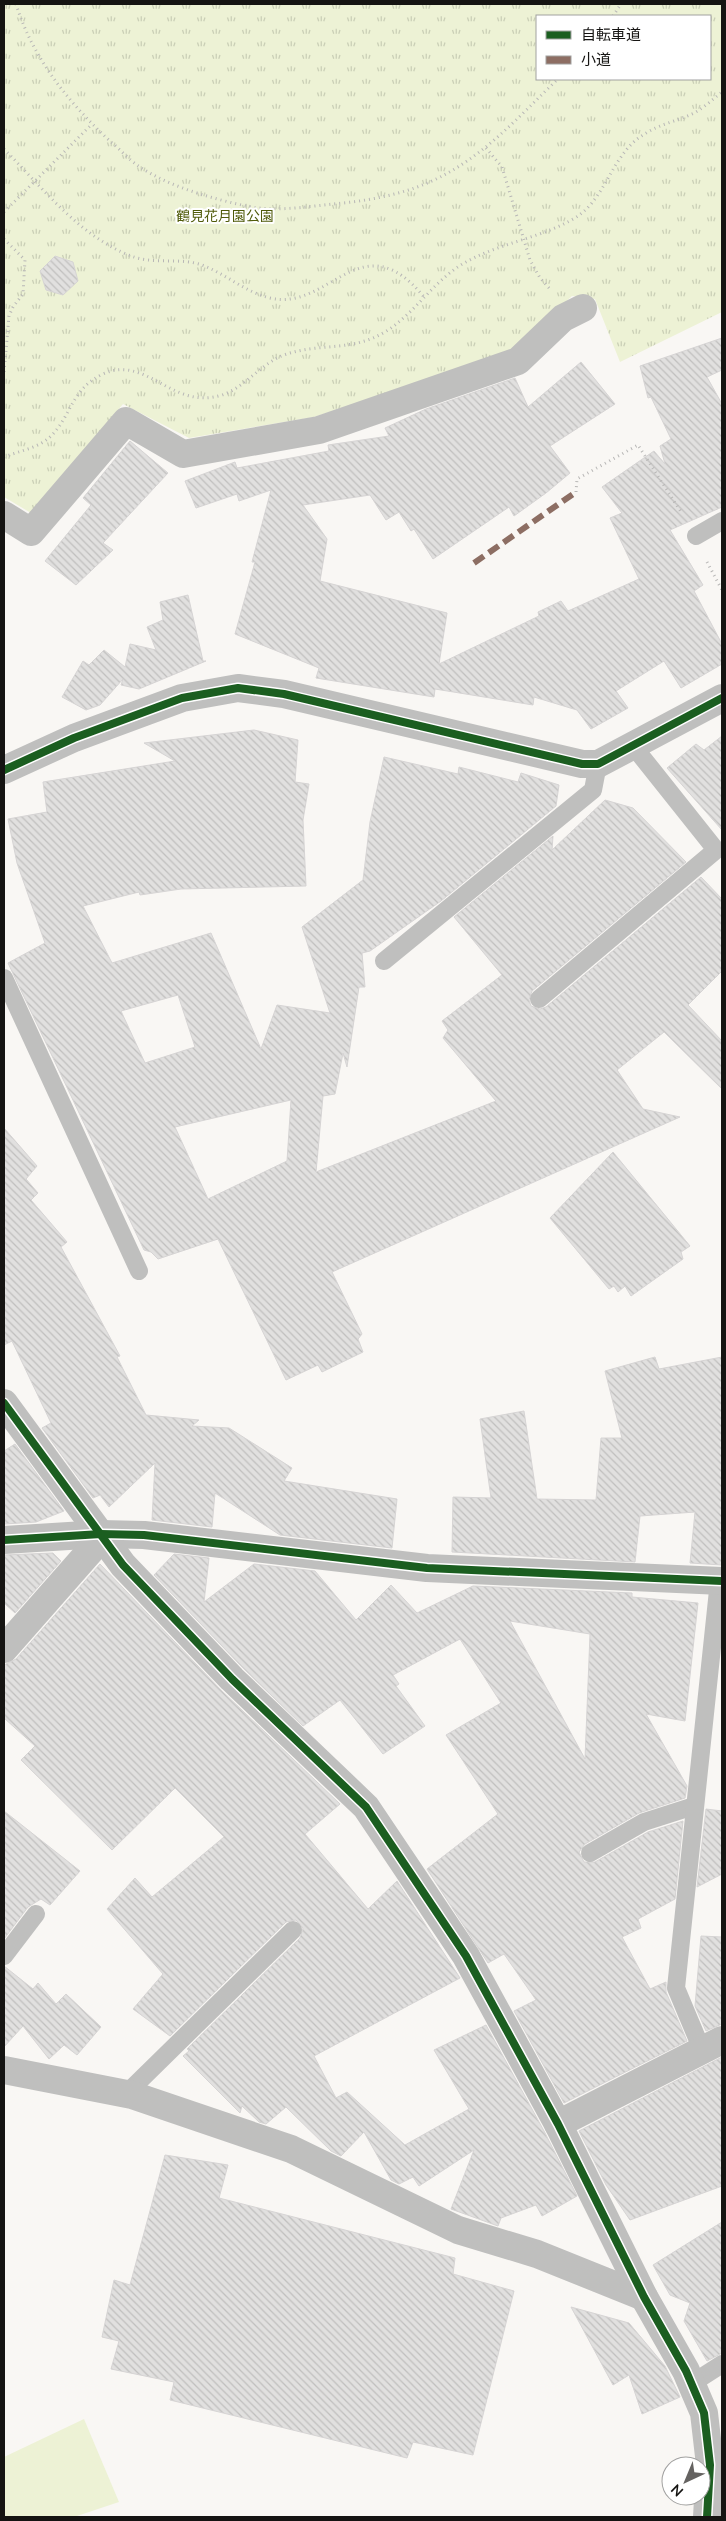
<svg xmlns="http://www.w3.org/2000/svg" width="726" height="2521" font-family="'Nunito Sans','Noto Sans JP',sans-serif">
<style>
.green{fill:#edf2d5}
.park{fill:url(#park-tufts);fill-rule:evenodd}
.building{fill:url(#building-back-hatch);stroke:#d6d4d4;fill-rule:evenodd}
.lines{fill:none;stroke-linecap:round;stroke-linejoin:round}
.path{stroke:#b8b7b6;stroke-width:3;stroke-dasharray:1 4;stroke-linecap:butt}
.service{stroke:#bfbfbe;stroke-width:18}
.minor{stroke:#bfbfbe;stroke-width:28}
.tertiary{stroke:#bfbfbe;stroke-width:28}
.quiet{stroke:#8d6e63;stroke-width:6;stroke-dasharray:12 6;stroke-linecap:butt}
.cycleway-casing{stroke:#fff;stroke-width:11}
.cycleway{stroke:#1b5e20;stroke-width:8}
.labels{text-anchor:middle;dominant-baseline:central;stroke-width:4;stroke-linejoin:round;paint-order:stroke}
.park-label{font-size:14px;fill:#505b0a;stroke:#fff}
</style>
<defs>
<pattern id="park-tufts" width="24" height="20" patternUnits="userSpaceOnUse" patternTransform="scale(1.25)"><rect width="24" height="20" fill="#edf2d5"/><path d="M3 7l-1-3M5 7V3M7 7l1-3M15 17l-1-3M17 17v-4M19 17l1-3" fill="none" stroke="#cacfb6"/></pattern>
<pattern id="building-back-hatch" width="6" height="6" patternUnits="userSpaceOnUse" patternTransform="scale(1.25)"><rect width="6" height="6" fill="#e1e0df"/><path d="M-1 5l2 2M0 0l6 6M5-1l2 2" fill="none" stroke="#c0bfbe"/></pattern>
</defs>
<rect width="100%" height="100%" fill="#f9f7f4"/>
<polygon class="green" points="84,2419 119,2502 74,2517 4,2517 4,2457"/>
<path class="park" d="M4,4H722V312L620,362L595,299L572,296L510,353L314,417L189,438L123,404L31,513L4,497ZM537,16H710V79H537Z"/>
<g class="building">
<polygon points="55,256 73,262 78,281 63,295 46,290 40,271"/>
<polygon points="722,338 722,370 707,377 722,404 722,507 670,530 703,585 694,591 722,644 722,664 681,688 664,661 616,691 628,708 591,729 577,710 534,697 533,705 435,689 434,697 316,678 319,668 235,634 255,562 252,562 271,490 239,501 237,494 196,508 185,481 235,462 237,468 329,451 328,445 389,436 385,428 426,409 515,378 528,407 581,362 615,404 550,446 570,473 546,493 514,516 509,507 433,559 414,529 411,531 399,512 386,520 370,495 303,505 327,539 320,581 447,613 439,664 539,616 538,612 561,601 568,611 639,579 610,518 622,513 602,487 654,451 665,464 660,446 671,439 651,397 648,398 640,366"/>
<polygon points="130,441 168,473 103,543 113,550 76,585 45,561 91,505 83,498"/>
<polygon points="188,595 203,661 206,661 139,689 121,685 123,679 100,705 86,710 62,697 83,661 89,665 104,650 125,667 130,644 156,650 147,627 163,620 160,602"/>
<path d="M254,730L298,740L295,782L309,784L303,820L306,886L181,889L140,895L139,892L83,906L112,963L211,933L261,1049L277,1005L330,1013L302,927L363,880L370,822L384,757L458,774L459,767L518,782L521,773L559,785L556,806L441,901L370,951L362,953L365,987H359L347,1067L343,1053L335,1094L323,1096L316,1172L496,1101L443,1038L448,1030L442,1021L502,975L454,917L553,836L552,850L605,800L633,808L686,862L532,991L529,1000L531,1006L540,1009L546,1007L701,877L722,899V971L688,1005L722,1041V1089L664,1032L617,1070L643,1109L680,1117L332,1272L362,1334L358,1339L363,1352L322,1372L318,1365L286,1380L218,1239L158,1259L151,1252L144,1250L8,963L45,943L17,863L8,819L47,812L43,782L175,761L144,743ZM178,995L195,1047L145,1063L121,1011ZM291,1100L287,1161L208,1199L175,1127Z"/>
<polygon points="722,736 722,830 667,768 696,744 704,750"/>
<polygon points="4,1128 37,1166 26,1179 38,1193 31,1200 67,1242 61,1247 120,1356 117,1357 146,1415 199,1420 192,1426 229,1428 292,1468 284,1481 397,1499 392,1548 280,1535 215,1493 212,1527 152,1520 155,1463 109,1507 100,1495 93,1498 42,1428 51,1423 12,1341 4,1345"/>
<polygon points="613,1152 690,1246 681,1252 683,1259 631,1296 625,1286 618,1292 614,1286 609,1289 550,1218"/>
<polygon points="655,1357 659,1369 722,1357 722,1565 690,1563 695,1512 640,1516 635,1562 452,1552 453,1497 491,1498 480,1419 524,1411 537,1499 596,1500 601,1438 622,1438 605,1371"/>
<polygon points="15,1444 64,1511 36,1522 4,1524 4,1451"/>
<polygon points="53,1553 61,1561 15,1613 4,1603 4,1555"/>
<path d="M174,1554L209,1558L204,1602L254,1564L315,1571L356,1620L391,1585L417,1613L473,1586L632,1593V1597L698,1603L685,1721L646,1714L687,1786L685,1798L639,1813L585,1844L579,1852L584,1862H595L648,1832L683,1821L675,1899L638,1919L641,1928L622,1937L650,1989L666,1982V1992L687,2041L564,2103L514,2011L536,2000L504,1954L488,1963L427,1869L498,1814L446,1735L501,1703L460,1639L393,1675L399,1684L396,1686L425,1726L383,1754L340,1700L303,1726L243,1668L154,1575ZM510,1621L590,1634L585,1759Z"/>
<polygon points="100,1564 221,1690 340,1804 305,1834 368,1909 397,1881 460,1978 314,2056 336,2098 347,2092 405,2145 469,2109 434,2050 486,2025 544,2131 577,2196 542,2216 536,2205 501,2218 498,2226 451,2209 474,2150 419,2186 413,2177 399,2184 391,2180 364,2132 341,2156 331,2151 286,2107 266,2124 259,2122 242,2106 240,2113 183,2056 189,2051 187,2049 300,1938 303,1928 296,1920 286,1922 170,2036 133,2009 163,1974 107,1909 135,1878 152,1897 224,1837 175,1788 112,1850 21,1760 35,1746 4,1718 4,1665 16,1659"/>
<polygon points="706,1809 722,1811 722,1874 697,1887"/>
<polygon points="4,1811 80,1871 50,1905 41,1899 28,1907 4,1939"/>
<polygon points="701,1936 722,1937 722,2024 706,2031 695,2006"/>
<polygon points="4,1966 33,1989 38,1983 56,2004 66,1994 101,2027 77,2055 64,2045 49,2059 23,2026 4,2047"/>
<polygon points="722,2057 722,2186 630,2220 606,2185 579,2131"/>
<polygon points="165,2155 228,2165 219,2198 455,2258 453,2274 514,2291 473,2455 413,2442 407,2458 170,2400 174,2382 111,2369 119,2341 102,2337 114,2280 130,2285"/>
<polygon points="722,2222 722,2353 707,2361 684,2321 690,2303 670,2295 653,2265"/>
<polygon points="571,2307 629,2323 665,2366 680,2397 642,2414 629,2375 613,2385"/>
</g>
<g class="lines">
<g class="path">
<path d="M16,4C33,59 69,103 111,142C120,149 128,159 137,165C167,186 210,198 246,206C274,212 305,207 333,204C367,201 401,195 432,181C484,157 517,118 558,79"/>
<polyline points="613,16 621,4"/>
<polyline points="486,148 502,167 530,260 540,278 550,289"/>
<path d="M4,149C42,187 79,236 131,256C154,265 179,257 202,265C226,274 245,292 270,298C330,312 361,220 424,297"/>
<polyline points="4,212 92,124"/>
<polyline points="4,239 25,260 23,294 13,307 9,316 4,373"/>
<path d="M4,457C19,451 39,448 51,436C72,415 71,389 103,374C147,354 172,411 222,395C246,387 260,364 284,355C320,342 353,353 388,330C417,311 435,279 466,262C500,243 541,238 575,218C607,198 611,155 643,135C659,124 678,121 694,113C705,107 713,99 722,92"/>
<polyline points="576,492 577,479 638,445 681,512"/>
<polyline points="707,562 722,590"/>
</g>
<g class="service">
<polyline points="696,536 722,521"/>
<polyline points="384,961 593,790 598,764"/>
<polyline points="4,978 139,1271"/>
<polyline points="539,999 716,850 634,747"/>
<polyline points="590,1853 644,1822 694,1806"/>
<polyline points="4,1956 36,1914"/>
<polyline points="702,2050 676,1988 719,1581"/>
<polyline points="126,2094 293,1930"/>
<polyline points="691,2384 722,2364"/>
</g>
<g class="minor">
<polyline points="4,515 31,532 126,421 183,454 319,430 518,361 563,318 583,308"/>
<polyline points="4,1403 123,1565 232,1679 366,1807 466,1956 558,2124 644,2297 686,2371 704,2413 710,2465 707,2517"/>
<polyline points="4,1540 101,1534 144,1535 427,1568 722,1581"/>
<polyline points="4,1649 91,1550 101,1534"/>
<polyline points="4,2070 132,2095 291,2149 458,2230 537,2254 644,2297"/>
<polyline points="558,2124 722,2040"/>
</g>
<polyline class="tertiary" points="4,770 74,738 182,698 238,688 284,694 582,764 598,764 722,698"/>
<polyline class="quiet" points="474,563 576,492"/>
<defs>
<g id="cycleway">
<polyline points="4,770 74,738 182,698 238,688 284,694 582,764 598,764 722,698"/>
<polyline points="4,1403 123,1565 232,1679 366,1807 466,1956 558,2124 644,2297 686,2371 704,2413 710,2465 707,2517"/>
<polyline points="4,1540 101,1534 144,1535 427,1568 722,1581"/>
</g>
</defs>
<use href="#cycleway" class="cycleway-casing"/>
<use href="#cycleway" class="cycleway"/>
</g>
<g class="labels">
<g class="park-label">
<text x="225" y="216">鶴見花月園公園</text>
</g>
</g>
<rect width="726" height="2521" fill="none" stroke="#151412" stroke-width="10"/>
<rect x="536" y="15" width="175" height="65" fill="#ffffff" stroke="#a1a1a0"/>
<rect x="546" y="31" width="25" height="8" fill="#1b5e20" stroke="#a1a1a0"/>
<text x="581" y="40" font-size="15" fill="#151412">自転車道</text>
<rect x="546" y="56" width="25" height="8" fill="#8d6e63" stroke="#a1a1a0"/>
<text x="581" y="65" font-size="15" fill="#151412">小道</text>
<g transform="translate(686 2481) rotate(224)"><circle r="24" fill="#ffffff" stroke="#a1a1a0"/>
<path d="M0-4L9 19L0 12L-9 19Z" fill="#656361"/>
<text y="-8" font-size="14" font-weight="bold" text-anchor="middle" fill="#151412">N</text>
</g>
</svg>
